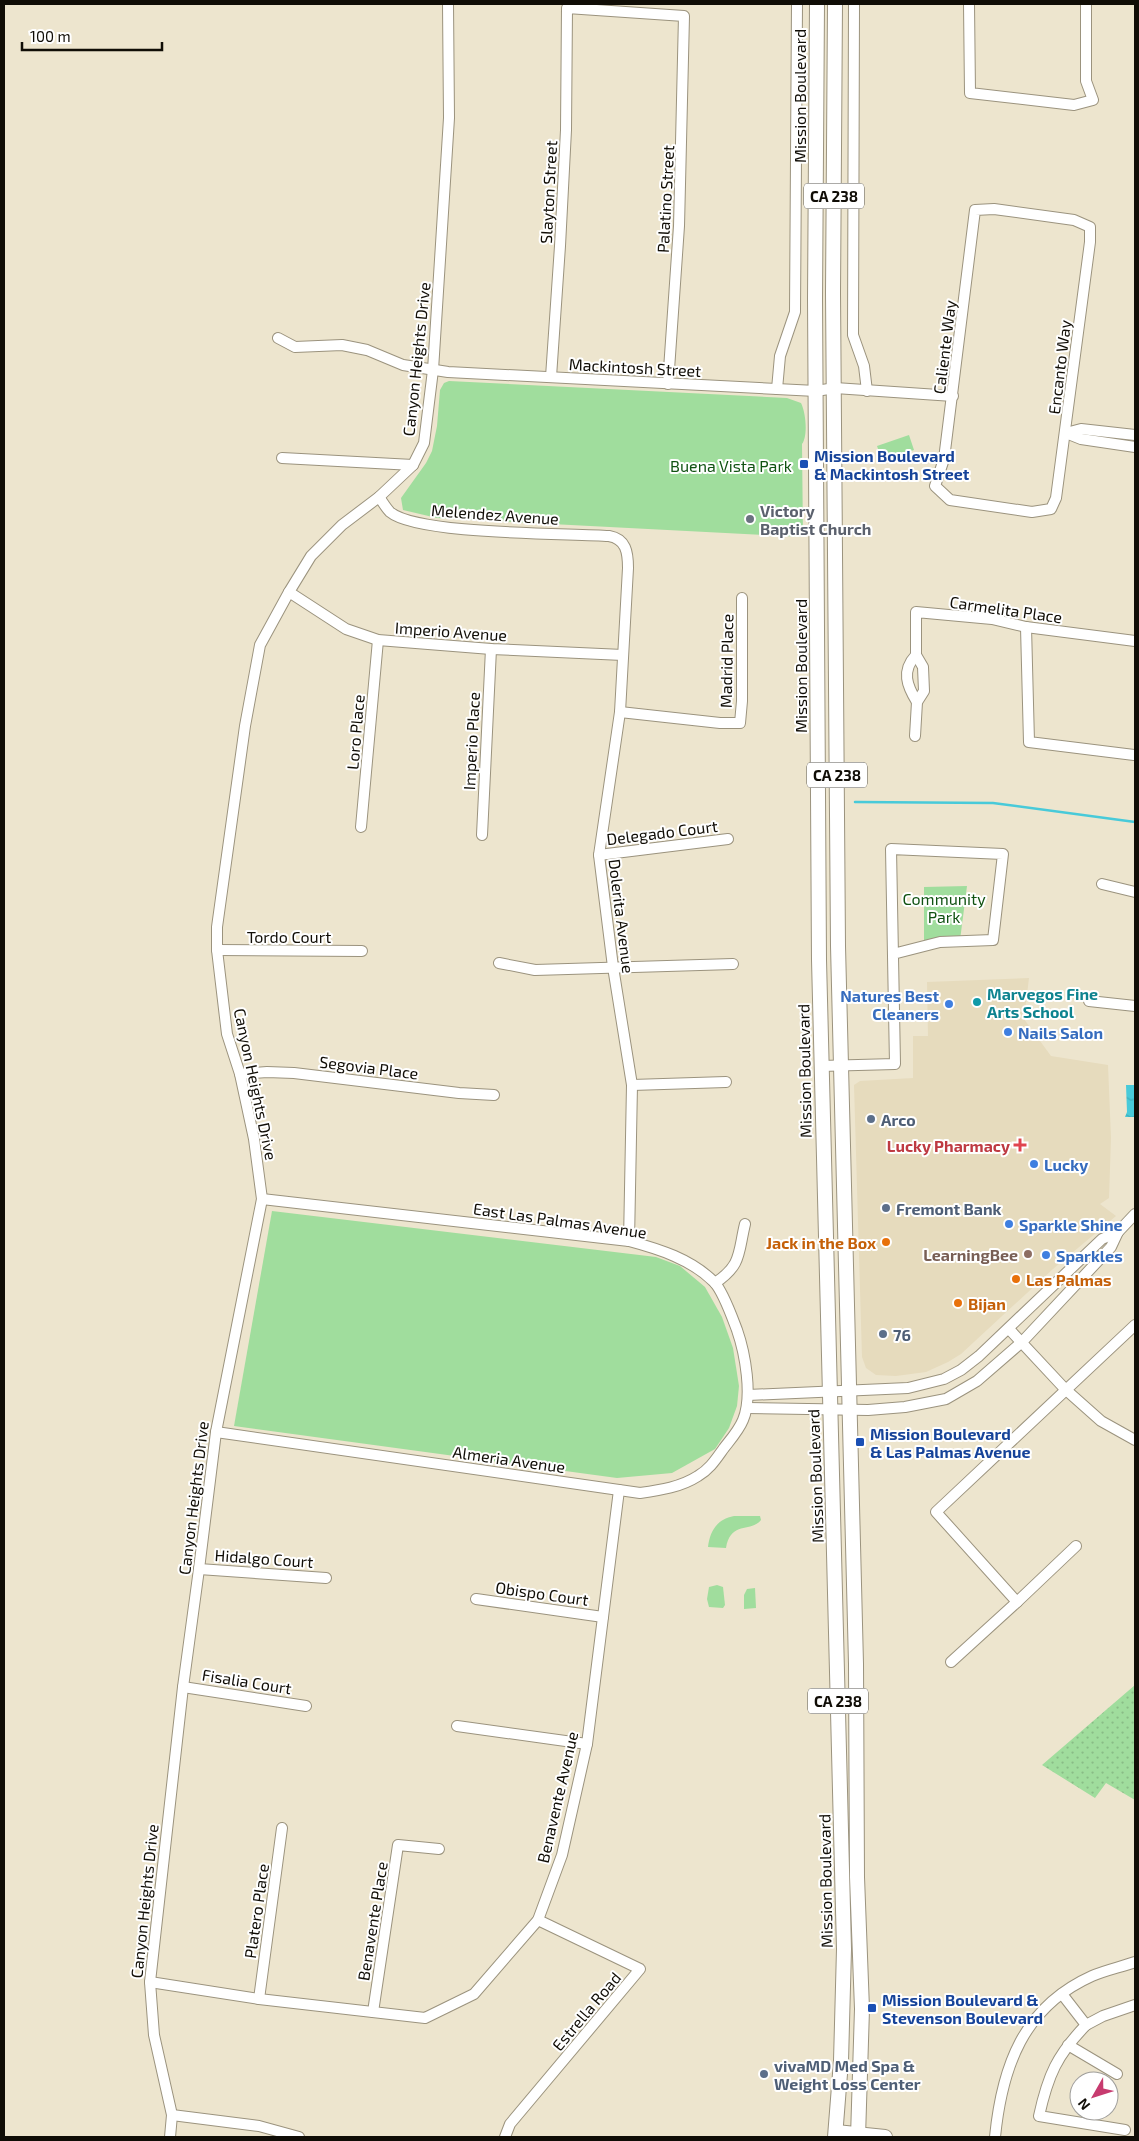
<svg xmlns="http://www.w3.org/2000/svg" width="1139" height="2141" font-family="'Exo 2',sans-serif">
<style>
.built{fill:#e6dbbd}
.grass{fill:url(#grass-dots)}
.park{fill:#a0dd9d}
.water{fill:url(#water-ripples)}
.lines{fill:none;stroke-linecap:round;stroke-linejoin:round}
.stream{stroke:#48cad9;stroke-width:2.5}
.minor-casing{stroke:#9b937e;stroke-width:12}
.major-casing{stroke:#9b937e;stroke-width:16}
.minor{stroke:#fff;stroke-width:10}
.major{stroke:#fff;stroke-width:14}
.transit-dot{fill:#1a4fb4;stroke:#fff;stroke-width:2}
.worship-dot{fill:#6b7280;stroke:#fff;stroke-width:2}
.culture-dot{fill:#0f9aa8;stroke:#fff;stroke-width:2}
.shop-dot{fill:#3f7fe0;stroke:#fff;stroke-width:2}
.service-dot{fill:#5c6f8a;stroke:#fff;stroke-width:2}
.health-dot{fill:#e0444e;stroke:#fff;stroke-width:2}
.food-dot{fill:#e8710a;stroke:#fff;stroke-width:2}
.education-dot{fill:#8d6e63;stroke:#fff;stroke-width:2}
.labels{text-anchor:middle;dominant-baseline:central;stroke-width:4;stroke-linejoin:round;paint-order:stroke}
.shield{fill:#fff;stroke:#585651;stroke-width:1}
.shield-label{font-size:15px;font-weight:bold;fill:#100d06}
.street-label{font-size:16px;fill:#100d06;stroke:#fff}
.transit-label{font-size:16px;font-weight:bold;fill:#164399;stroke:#fff;text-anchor:start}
.park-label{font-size:16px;fill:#105212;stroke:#fff}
.worship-label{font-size:16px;font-weight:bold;fill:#5b616d;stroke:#fff;text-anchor:start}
.culture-label{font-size:16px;font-weight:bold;fill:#0d838f;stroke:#fff;text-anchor:start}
.shop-label{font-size:16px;font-weight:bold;fill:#366cbe;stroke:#fff;text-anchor:start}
.service-label{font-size:16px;font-weight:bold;fill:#4e5e75;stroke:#fff;text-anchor:start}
.health-label{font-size:16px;font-weight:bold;fill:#be3a42;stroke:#fff;text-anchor:end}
.food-label{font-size:16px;font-weight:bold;fill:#c56008;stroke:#fff;text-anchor:start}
.education-label{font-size:16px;font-weight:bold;fill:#785e54;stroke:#fff;text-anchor:end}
</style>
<defs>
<pattern id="grass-dots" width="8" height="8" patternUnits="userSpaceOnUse" patternTransform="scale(1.25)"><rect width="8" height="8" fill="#a0dd9d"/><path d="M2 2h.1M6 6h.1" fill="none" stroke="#89bc86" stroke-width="1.8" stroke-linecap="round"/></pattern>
<pattern id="water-ripples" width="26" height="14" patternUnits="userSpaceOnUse" patternTransform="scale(1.25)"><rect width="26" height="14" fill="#48cad9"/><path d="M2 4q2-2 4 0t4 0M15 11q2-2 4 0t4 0" fill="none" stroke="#3eacb9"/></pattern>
</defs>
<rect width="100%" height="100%" fill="#ede5ce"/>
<polygon class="built" points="1029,978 1024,1019 1051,1056 1108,1065 1111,1138 1109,1198 1100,1204 1116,1216 1053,1269 961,1354 948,1362 926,1372 896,1376 876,1375 866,1368 862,1357 854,1085 860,1081 913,1078 913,1036 928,1036 927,982"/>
<polygon class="grass" points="1135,1685 1135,1800 1106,1783 1095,1798 1042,1765"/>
<g class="park">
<path d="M449,381L787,398L801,403C806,413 808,436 802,444L803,537L437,518L403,510L401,498L426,463L432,451L437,426L440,390L444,383Z"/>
<polygon points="909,435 914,450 882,460 877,446"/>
<polygon points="967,886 960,940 924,945 924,887"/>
<polygon points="272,1211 656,1257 680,1266 705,1287 722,1317 733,1348 739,1386 737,1406 729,1428 715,1449 672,1473 617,1478 234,1426"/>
<path d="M734,1516H760L761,1520C751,1533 731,1520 726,1548L708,1547C710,1531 717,1519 734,1516Z"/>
<polygon points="717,1585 723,1587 725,1605 723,1608 709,1607 707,1599 709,1587"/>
<polygon points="755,1588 756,1608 744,1609 744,1595 747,1589"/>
</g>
<polygon class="water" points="1126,1085 1135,1085 1135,1117 1125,1117 1127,1112"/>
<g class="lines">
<polyline class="stream" points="855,802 993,803 1135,822"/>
<defs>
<g id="minor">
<polyline points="854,4 853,335 864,366 867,391"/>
<polyline points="969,4 970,93 1074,105 1093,100 1086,81 1086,4"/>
<polygon points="994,209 1074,220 1090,227 1090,242 1056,498 1051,509 1032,512 950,500 935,486 944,459 975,210"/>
<polyline points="278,338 295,347 342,345 367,350 403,365 448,372 816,391 835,388 953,396"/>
<polyline points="551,377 560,246 566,130 567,8 684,16 679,226 668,384"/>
<polyline points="777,389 780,356 795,312 797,4"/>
<polyline points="1066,433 1081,439 1135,447"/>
<polyline points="1066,433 1081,429 1135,435"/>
<polyline points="282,458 413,465"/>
<path d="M379,497C382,501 386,508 390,512C417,535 567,533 609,536C626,539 628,552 628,568L620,712L599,855L613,967L632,1085L629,1241"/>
<polyline points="289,592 346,629 378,640 491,649 623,655"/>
<polyline points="1026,627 1029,742 1134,755"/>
<path d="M916,655C901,671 907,686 917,702"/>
<polyline points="620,712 720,723 740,723 742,701 742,598"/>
<polyline points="915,736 917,702 924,691 923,667 916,655 916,612 992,619 1026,627 1135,641"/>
<polyline points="361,827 378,640"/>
<polyline points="482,835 491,649"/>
<polyline points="599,855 728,839"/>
<polyline points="1102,884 1135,892"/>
<polyline points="217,950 362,951"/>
<polyline points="499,963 535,970 733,964"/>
<polyline points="1089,1001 1135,1006"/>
<polyline points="821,1066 895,1064 891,849 1003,854 993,940 940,942 893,954"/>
<polyline points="240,1074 267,1072 294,1073 459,1093 494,1095"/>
<polyline points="632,1085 726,1082"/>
<path d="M715,1283C742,1265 738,1253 745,1224"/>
<polyline points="1009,1329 1065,1389 1101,1421 1135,1440"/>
<polyline points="748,1395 908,1388 944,1379 961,1370 979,1356 1102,1239 1118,1232 1135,1214"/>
<polyline points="747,1408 868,1410 905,1407 946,1399 977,1381 1022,1342 1111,1247 1118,1232"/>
<path d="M216,1432L640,1493C661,1490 681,1487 698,1476C710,1469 716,1459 724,1448C731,1439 739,1430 743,1420C753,1396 745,1353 737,1330C732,1317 723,1291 714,1282C691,1259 659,1249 629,1241L262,1199"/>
<polyline points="199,1569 326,1578"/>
<polyline points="476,1599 603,1617"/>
<polyline points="1017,1602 1076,1546"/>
<polyline points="951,1662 1017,1602 936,1512 1135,1325"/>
<polyline points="183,1687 306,1706"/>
<polyline points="457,1726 587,1744"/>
<polyline points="150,1982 259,1999 425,2018 474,1994 538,1920 562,1855 587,1744 619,1490"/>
<path d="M1062,1994L1086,2025C1057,2055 1048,2075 1039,2116L1125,2130"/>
<polyline points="259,1999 282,1828"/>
<polyline points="373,2012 398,1845 439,1849"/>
<polyline points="1086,2025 1103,2016 1135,2005"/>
<polyline points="1068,2045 1117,2074"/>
<polyline points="172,2115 259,2126 299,2137"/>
<polyline points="170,2137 172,2115 154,2035 150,1982 183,1687 199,1569 216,1432 262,1199 254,1139 240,1074 227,1034 217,950 217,927 245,726 260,645 289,592 311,556 342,525 379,497 413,465 424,443 433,370 449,118 448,4"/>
<polyline points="505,2137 510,2124 640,1969 538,1920"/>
<path d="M995,2137C1002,2067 1023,2007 1092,1976C1106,1970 1121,1967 1135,1962"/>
</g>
<g id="major">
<polyline points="817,4 815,299 819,960 844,1949 841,2061 835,2137"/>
<polyline points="835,4 833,293 838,946 856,1664 857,1877 862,2009 858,2137"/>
<polyline points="836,2132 885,2137"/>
</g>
</defs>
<use href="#minor" class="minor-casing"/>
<use href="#major" class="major-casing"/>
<use href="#minor" class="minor"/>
<use href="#major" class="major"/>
</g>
<g class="transit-dot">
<rect x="799" y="459" width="10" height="10" rx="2.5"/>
<rect x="855" y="1437" width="10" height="10" rx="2.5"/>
<rect x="867" y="2003" width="10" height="10" rx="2.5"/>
</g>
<circle class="worship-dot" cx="750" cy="519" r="5"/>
<circle class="culture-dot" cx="977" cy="1002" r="5"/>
<g class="shop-dot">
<circle cx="949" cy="1004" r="5"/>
<circle cx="1008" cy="1032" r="5"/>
<circle cx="1034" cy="1164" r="5"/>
<circle cx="1009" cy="1224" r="5"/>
<circle cx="1046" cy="1255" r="5"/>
</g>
<g class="service-dot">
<circle cx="871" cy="1119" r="5"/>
<circle cx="886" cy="1208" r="5"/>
<circle cx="883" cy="1334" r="5"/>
<circle cx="764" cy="2074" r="5"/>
</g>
<path class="health-dot" d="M1017.5 1137.5h5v5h5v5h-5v5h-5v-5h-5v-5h5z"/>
<g class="food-dot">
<circle cx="886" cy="1242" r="5"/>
<circle cx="1016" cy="1279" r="5"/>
<circle cx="958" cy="1303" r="5"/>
</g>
<circle class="education-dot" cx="1028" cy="1254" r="5"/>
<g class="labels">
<g class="shield">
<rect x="804" y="183.5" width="60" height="25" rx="4"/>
<rect x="807" y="762.5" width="60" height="25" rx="4"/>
<rect x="808" y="1688.5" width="60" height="25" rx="4"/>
</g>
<g class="shield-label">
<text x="834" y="196">CA 238</text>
<text x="837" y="775">CA 238</text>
<text x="838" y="1701">CA 238</text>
</g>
<g class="street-label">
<text transform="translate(799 96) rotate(-90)">Mission Boulevard</text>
<text transform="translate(548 192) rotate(-87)">Slayton Street</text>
<text transform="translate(665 199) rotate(-87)">Palatino Street</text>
<text transform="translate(944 347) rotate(-83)">Caliente Way</text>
<text transform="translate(416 359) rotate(-84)">Canyon Heights Drive</text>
<text transform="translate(635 367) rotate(3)">Mackintosh Street</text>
<text transform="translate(1059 367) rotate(-83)">Encanto Way</text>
<text transform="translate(495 514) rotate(4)">Melendez Avenue</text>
<text transform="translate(1006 609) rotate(8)">Carmelita Place</text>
<text transform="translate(451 631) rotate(4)">Imperio Avenue</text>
<text transform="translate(726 661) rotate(-89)">Madrid Place</text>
<text transform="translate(800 666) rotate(-90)">Mission Boulevard</text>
<text transform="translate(355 732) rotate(-85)">Loro Place</text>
<text transform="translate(471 741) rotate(-87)">Imperio Place</text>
<text transform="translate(662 832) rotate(-7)">Delegado Court</text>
<text transform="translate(622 916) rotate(83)">Dolerita Avenue</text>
<text x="289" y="936">Tordo Court</text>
<text transform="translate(369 1067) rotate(7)">Segovia Place</text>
<text transform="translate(804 1071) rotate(-91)">Mission Boulevard</text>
<text transform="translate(256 1084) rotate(78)">Canyon Heights Drive</text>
<text transform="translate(560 1220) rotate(8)">East Las Palmas Avenue</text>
<text transform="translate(509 1459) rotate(8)">Almeria Avenue</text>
<text transform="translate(815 1476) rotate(-92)">Mission Boulevard</text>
<text transform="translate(193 1498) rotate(-83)">Canyon Heights Drive</text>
<text transform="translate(264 1558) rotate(4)">Hidalgo Court</text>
<text transform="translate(542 1593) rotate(8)">Obispo Court</text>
<text transform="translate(247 1681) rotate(9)">Fisalia Court</text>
<text transform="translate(557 1797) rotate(-77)">Benavente Avenue</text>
<text transform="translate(825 1881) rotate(-91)">Mission Boulevard</text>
<text transform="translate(144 1901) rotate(-84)">Canyon Heights Drive</text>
<text transform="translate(256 1911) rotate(-82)">Platero Place</text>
<text transform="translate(372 1921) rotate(-81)">Benavente Place</text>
<text transform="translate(586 2011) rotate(-50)">Estrella Road</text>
</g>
<g class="transit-label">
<text x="814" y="455">Mission Boulevard<tspan x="814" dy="18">&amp; Mackintosh Street</tspan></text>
<text x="870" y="1433">Mission Boulevard<tspan x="870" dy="18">&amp; Las Palmas Avenue</tspan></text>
<text x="882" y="1999">Mission Boulevard &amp;<tspan x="882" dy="18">Stevenson Boulevard</tspan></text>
</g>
<g class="park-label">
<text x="731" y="465">Buena Vista Park</text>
<text x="944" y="898">Community<tspan x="944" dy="18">Park</tspan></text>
</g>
<g class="worship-label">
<text x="760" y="510">Victory<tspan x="760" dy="18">Baptist Church</tspan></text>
</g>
<g class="culture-label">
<text x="987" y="993">Marvegos Fine<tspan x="987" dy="18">Arts School</tspan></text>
</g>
<g class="shop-label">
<text x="939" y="995" text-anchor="end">Natures Best<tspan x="939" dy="18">Cleaners</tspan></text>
<text x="1018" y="1032">Nails Salon</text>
<text x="1044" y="1164">Lucky</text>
<text x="1019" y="1224">Sparkle Shine</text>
<text x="1056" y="1255">Sparkles</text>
</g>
<g class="service-label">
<text x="881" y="1119">Arco</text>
<text x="896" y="1208">Fremont Bank</text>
<text x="893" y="1334">76</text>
<text x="774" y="2065">vivaMD Med Spa &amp;<tspan x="774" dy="18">Weight Loss Center</tspan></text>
</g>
<g class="health-label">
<text x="1010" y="1145">Lucky Pharmacy</text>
</g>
<g class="food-label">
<text x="876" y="1242" text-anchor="end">Jack in the Box</text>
<text x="1026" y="1279">Las Palmas</text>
<text x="968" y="1303">Bijan</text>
</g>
<g class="education-label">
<text x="1018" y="1254">LearningBee</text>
</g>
</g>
<rect width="1139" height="2141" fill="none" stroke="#100d06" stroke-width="10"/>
<g transform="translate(1094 2096) rotate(231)"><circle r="24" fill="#ffffff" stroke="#9f9e9b"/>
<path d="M0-4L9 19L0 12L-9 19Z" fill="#c73b6f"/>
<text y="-8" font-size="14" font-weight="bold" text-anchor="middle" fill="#100d06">N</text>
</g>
<path d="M22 42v8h140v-8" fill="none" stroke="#100d06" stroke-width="2.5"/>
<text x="30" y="42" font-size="15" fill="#100d06" stroke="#ffffff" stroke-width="4" paint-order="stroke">100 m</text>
</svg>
